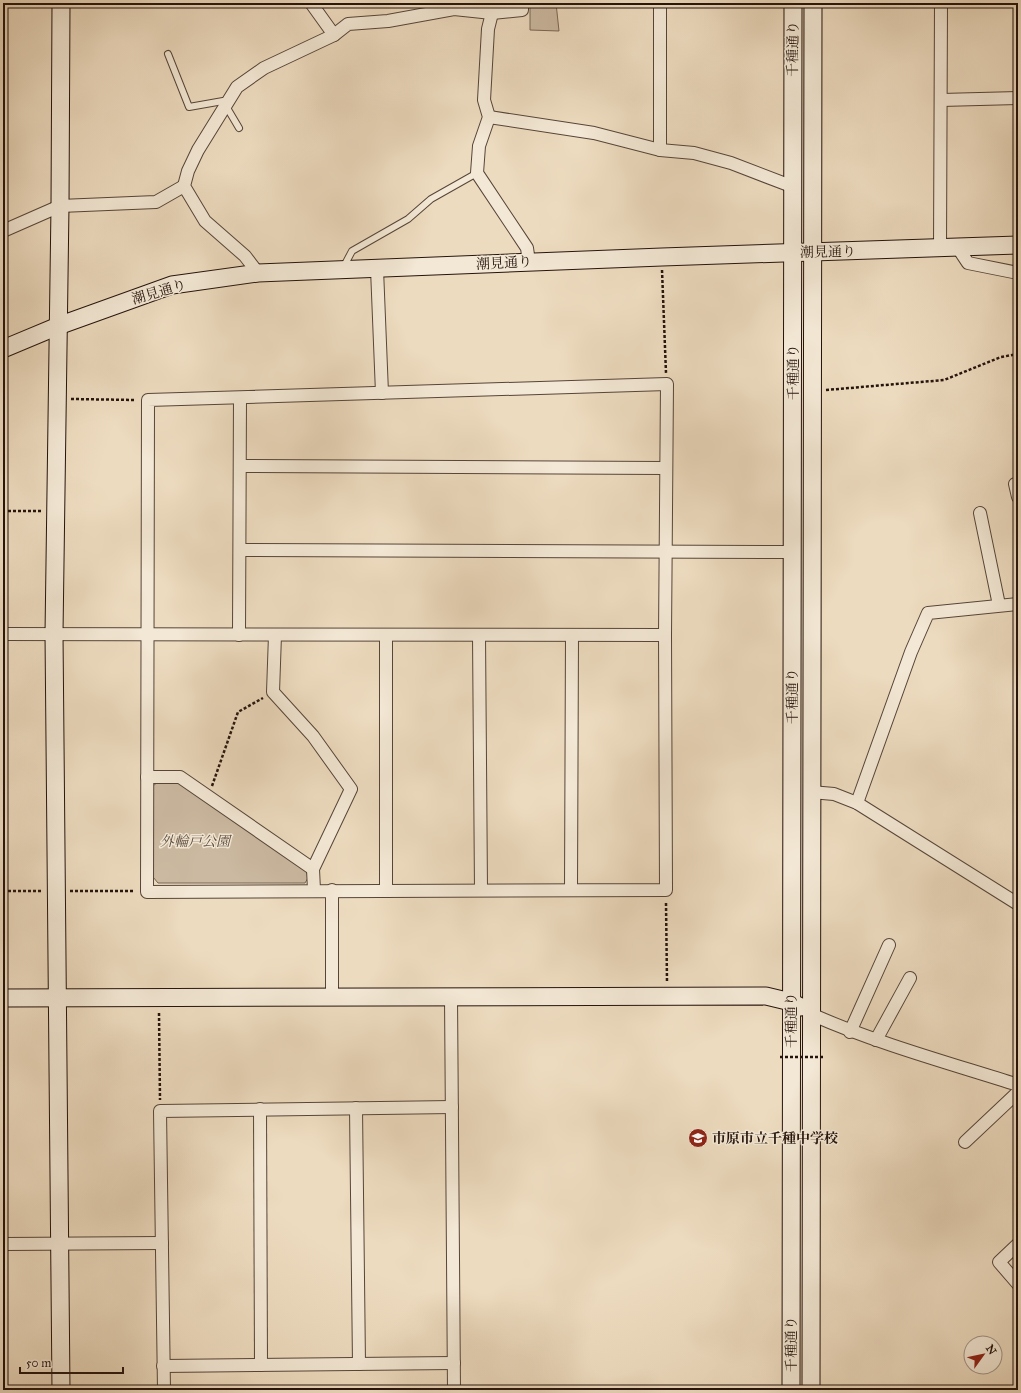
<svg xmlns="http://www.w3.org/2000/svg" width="1021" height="1393" font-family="'IM FELL Great Primer','Noto Serif JP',serif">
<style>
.green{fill:#cbb9a1;stroke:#786656}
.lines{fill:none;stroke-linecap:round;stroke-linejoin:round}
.lane-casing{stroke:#564539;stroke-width:8}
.street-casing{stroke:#564539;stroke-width:14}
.secondary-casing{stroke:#24130c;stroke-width:19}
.path{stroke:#24130c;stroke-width:2.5;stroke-dasharray:3 2;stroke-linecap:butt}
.lane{stroke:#f3e8d5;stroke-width:6}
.street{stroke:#f3e8d5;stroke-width:12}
.secondary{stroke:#f3e8d5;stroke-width:17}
.path-bridge{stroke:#24130c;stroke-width:2.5;stroke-dasharray:3 2;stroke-linecap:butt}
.labels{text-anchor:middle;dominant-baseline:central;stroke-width:3;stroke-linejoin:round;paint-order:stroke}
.street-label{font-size:14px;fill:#24130c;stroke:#f3e8d5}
.park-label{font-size:14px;font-style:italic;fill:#5e4d40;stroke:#f3e8d5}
.poi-label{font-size:14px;font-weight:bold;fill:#24130c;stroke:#f3e8d5;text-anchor:start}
</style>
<rect width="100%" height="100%" fill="#eddbbf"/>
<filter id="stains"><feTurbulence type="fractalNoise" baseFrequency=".005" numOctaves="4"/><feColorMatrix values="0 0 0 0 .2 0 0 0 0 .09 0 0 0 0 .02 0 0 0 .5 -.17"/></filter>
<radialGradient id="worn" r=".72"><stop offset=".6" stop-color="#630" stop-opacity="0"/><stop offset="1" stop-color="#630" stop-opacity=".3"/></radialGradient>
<g class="green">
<polygon points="530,3 556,3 559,31 530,30"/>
<polygon points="159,781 180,782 306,868 308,878 305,883 158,883 153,877 153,786"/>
</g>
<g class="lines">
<defs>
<g id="lane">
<polyline points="168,54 189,107 223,101 239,128"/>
<polyline points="343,268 352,251 408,219 431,199 477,173"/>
</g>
<g id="street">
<polyline points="311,3 334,35"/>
<polyline points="492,13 488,29 484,100 489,117 479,146 477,173 527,248 529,262"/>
<polyline points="941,100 1018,98"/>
<polyline points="489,117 594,133 660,150 694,153 731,163 791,186"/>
<polyline points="660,150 660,3"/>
<polyline points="3,231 60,206 156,202 184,186"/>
<polyline points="940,248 941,3"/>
<polyline points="958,248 968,263 1018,273"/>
<polyline points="377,269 382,393"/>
<polyline points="258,273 245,256 205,221 184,186 188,171 198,150 237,87 264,68 334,35 348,24 388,21 454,9 492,13 522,10 522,3"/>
<polygon points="667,384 665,635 666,890 147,892 148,400"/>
<polyline points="240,466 665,468"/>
<polyline points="1015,484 1018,497"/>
<polyline points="980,513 999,605"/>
<polyline points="240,550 793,552"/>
<polyline points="3,634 665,635"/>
<polyline points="239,635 240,398"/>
<polyline points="275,635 273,692 313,736 351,789 313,869 314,890"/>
<polyline points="479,635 481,890"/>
<polyline points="386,636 386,891"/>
<polyline points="147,777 180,777 313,869"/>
<polyline points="811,792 834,794 857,803 1018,904"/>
<polyline points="857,803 911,652 928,613 1018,604"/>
<polyline points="332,890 332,997"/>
<polyline points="571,890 572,635"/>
<polyline points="451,997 454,1390"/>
<path d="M813,1015C879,1044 949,1063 1018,1085"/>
<polyline points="850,1032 889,945"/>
<polyline points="876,1040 910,978"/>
<polyline points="356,1108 359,1364"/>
<polyline points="260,1109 261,1365"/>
<polyline points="965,1142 1018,1092"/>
<polyline points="3,1244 162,1243"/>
<polyline points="1018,1244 999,1262 1018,1284"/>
<polyline points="163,1366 454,1363"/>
<polyline points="164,1390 160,1111 452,1107"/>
</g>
<g id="secondary">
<polyline points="61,3 60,206 54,634 61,1390"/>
<polyline points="3,349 58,326 172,285 258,273 662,257 1018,245"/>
<polyline points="3,998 766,996 791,1002 801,1007"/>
<polyline points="791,1390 793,3"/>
<polyline points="811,1390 813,3"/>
</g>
</defs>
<use href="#lane" class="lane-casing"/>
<use href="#street" class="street-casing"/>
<use href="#secondary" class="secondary-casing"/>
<g class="path">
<polyline points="662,270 666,373"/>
<polyline points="826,390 944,380 1001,357 1018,354"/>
<polyline points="71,399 136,400"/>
<polyline points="3,511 42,511"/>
<polyline points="212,786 238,712 263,698"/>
<polyline points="3,891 43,891"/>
<polyline points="70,891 135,891"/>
<polyline points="666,903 667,982"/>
<polyline points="159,1013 160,1100"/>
</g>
<use href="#lane" class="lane"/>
<use href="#street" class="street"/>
<use href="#secondary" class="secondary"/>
<polyline class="path-bridge" points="780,1057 824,1057"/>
</g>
<defs>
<symbol id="school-disc" viewBox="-11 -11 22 22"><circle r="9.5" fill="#8f2418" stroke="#f3e8d5"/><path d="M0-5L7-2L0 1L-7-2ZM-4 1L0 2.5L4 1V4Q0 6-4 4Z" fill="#fff"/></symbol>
</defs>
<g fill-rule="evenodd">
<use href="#school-disc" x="687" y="1127" width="22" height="22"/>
</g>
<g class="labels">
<g class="street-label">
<text transform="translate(793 49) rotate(-89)">千種通り</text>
<text transform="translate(828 252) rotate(-1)">潮見通り</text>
<text transform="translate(504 263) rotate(-3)">潮見通り</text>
<text transform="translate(159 292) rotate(-16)">潮見通り</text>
<text transform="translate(793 372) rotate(-90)">千種通り</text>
<text transform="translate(792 696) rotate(-90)">千種通り</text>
<text transform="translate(791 1020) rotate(-90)">千種通り</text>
<text transform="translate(791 1344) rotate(-90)">千種通り</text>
</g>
<g class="park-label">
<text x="195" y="841">外輪戸公園</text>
</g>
<g class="poi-label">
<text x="712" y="1138">市原市立千種中学校</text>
</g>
</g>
<rect width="1021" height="1393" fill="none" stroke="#eddbbf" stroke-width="16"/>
<rect x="4" y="4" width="1013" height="1385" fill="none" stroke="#24130c" stroke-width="2"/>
<rect x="8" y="8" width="1005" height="1377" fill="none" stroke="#24130c"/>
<g transform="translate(983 1355) rotate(57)"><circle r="19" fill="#f3e8d5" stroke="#a09385"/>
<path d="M0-3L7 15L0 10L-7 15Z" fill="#8f2418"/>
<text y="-6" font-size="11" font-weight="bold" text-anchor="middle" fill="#24130c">N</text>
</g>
<path d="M20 1367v6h103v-6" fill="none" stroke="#24130c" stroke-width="2"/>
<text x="26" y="1367" font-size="12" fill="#24130c" stroke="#f3e8d5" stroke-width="3" paint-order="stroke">50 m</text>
<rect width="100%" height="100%" filter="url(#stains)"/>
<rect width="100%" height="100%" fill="url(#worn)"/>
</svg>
